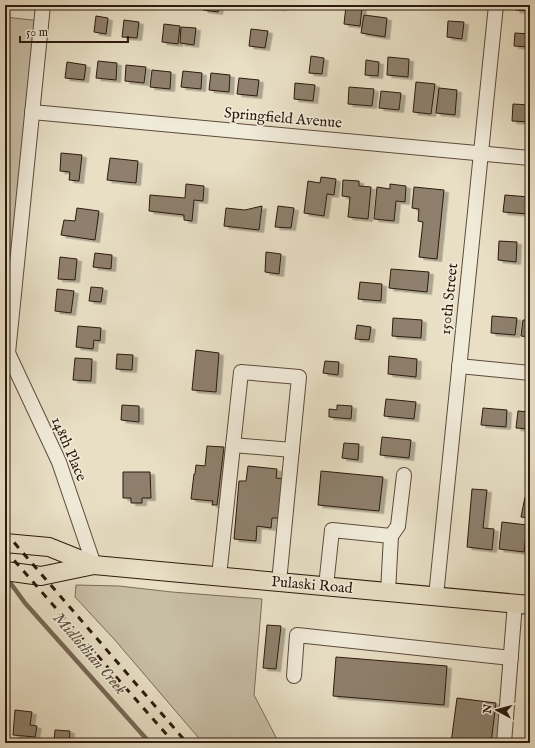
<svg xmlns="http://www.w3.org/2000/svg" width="535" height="748" font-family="'IM FELL English',serif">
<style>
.green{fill:#c8bea6;stroke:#7a6c5a}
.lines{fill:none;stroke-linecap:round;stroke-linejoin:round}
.stream{stroke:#776857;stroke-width:4.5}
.building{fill:#8e806d;stroke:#2d1a0e;filter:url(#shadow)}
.minor-casing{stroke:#5c4b3c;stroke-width:16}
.major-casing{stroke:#2d1a0e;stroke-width:20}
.path{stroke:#2d1a0e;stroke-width:2.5;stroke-dasharray:1 2;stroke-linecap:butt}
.minor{stroke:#f0ead9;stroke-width:14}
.major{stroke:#e8dfc5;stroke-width:18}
.rail{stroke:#2d1a0e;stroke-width:3;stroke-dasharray:7 7;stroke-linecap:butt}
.labels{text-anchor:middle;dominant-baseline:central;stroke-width:3.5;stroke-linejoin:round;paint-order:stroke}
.street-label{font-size:15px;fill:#2d1a0e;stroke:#f0ead9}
.water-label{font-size:16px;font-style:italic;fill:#5e4e3e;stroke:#f0ead9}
</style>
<defs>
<filter id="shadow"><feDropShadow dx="4.5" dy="2.5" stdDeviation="0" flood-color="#0004"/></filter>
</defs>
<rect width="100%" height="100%" fill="#e8dfc5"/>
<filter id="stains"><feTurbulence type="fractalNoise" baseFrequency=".005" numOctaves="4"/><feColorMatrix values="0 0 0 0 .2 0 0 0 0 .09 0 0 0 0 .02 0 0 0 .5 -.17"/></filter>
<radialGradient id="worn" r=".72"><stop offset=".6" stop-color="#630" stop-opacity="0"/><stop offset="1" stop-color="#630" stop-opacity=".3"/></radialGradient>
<g class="green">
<polygon points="5,17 41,21 5,350"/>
<polygon points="76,585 119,586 172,592 262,599 254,695 279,743 203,743 114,639 75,597"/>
</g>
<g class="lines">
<polyline class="stream" points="9,581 25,603 150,743"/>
</g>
<g class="building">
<polygon points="204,5 219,5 218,12 203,10"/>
<polygon points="272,5 282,5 281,8 272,7"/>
<polygon points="516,5 530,5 530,11 515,10"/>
<polygon points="346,6 362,8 360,26 344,24"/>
<polygon points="364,15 387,18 385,37 361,33"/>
<polygon points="96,16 108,18 106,34 94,32"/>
<polygon points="124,20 139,22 137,38 122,37"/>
<polygon points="448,21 464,22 462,39 447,37"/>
<polygon points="164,24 180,26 178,44 162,42"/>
<polygon points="181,27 196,28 194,45 180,43"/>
<polygon points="251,29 268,31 265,48 249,46"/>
<polygon points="515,33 530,34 530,47 514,46"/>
<polygon points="311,56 324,58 322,74 309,73"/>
<polygon points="388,57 409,59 408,77 387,75"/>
<polygon points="366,60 379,62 378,76 365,75"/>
<polygon points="98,61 117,63 116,80 96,78"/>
<polygon points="67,62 86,65 84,80 65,78"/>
<polygon points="126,65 146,67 144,83 125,81"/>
<polygon points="152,70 171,72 170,89 150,87"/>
<polygon points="183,71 202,73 201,89 181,87"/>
<polygon points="211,73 230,75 229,92 209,90"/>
<polygon points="239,78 259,80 257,96 237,94"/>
<polygon points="416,82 435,84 431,114 413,112"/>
<polygon points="295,83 315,85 313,101 294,99"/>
<polygon points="349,87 374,89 372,106 348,104"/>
<polygon points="439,88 457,90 455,115 436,113"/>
<polygon points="381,91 401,93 399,110 379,108"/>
<polygon points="513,104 530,105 530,122 512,121"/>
<polygon points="61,153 82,155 79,181 69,180 70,172 60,171"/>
<polygon points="110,158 138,161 136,183 107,180"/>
<polygon points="321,177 336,179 334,195 327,194 324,216 304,213 308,181 320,183"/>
<polygon points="343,180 359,181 359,186 371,187 368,219 348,217 350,197 342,196"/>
<polygon points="186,184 204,186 203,201 194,200 192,221 184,220 184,215 149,211 150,195 185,198"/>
<polygon points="390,184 406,186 405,202 396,201 394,221 374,219 377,187 390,189"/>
<polygon points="414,187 444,190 437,259 419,257 423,222 418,221 419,209 412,208"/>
<polygon points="505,195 529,197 528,214 503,212"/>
<polygon points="262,206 259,230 224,226 226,208 245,210"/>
<polygon points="278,206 294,208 291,228 275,227"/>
<polygon points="77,208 99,211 95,240 61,235 64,220 75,221"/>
<polygon points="499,241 517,242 516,262 498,260"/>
<polygon points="529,249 530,250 530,264 527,264"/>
<polygon points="266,252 281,254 279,274 265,272"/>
<polygon points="95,253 112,255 111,269 93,267"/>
<polygon points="60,257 77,259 75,280 58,279"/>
<polygon points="391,269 429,272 427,292 389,288"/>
<polygon points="360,282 382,284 381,301 358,299"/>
<polygon points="91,287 103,288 101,302 89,301"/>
<polygon points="57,289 74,291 71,313 55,311"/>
<polygon points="492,316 517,318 515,335 491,333"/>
<polygon points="393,318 422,320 421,338 392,336"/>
<polygon points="523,320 530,320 530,337 521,336"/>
<polygon points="357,325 371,327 369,340 355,339"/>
<polygon points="78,326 101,328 100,341 94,340 93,349 76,347"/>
<polygon points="196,350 219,353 216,392 192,390"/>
<polygon points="117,354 133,355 132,370 116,369"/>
<polygon points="389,356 417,359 416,377 388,374"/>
<polygon points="75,358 92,359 91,381 73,380"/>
<polygon points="325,361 339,362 338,375 323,373"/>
<polygon points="386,399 416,402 414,419 384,416"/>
<polygon points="122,405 139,406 139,422 121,420"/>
<polygon points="337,405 352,406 351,419 329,417 329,409 337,410"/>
<polygon points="483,408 507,410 506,427 481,425"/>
<polygon points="518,411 530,412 530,429 516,428"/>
<polygon points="382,437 411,440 409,458 380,455"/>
<polygon points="344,443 359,444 358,460 342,458"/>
<polygon points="207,446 224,447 217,505 212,505 213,501 191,499 194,474 195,474 196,465 205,466"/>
<polygon points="248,466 277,469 276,478 285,479 281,518 272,518 271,528 257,526 256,541 234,539 239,481 246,481"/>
<polygon points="321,471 383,477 379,511 318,505"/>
<polygon points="123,472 150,472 151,498 142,498 142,503 131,503 131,498 123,498"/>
<polygon points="472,489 487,490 483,528 494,529 492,550 467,547"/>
<polygon points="525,497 530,498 530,518 521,517"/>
<polygon points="502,522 527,525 524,552 499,549"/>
<polygon points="267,625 281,626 276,669 263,668"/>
<polygon points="336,657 447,666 444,705 333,696"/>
<polygon points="457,698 496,703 491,743 451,743"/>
<polygon points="15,710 32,712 30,725 37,726 35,737 13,735"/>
<polygon points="55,730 70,731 69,743 54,742"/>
</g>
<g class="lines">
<defs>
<g id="minor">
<polyline points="32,112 530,158"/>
<polyline points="5,350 8,353 59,462 94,565"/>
<polyline points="8,353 43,5"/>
<polyline points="459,366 530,373"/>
<polyline points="233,445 292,450"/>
<polyline points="391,536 398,526 404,475"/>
<polyline points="219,576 241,372 299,377 279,582"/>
<polyline points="326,586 332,530 391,536 388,592"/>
<polyline points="436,596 496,5"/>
<polyline points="294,676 297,635 511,658"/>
<polyline points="504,743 515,603"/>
</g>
<g id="major">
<polyline points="5,543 49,547 94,565 530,605"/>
<polyline points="5,571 41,576 94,565"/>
</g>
</defs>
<use href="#minor" class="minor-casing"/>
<use href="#major" class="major-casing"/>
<g class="path">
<polyline points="5,40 8,42 9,66 5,84"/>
<polyline points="5,182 9,182"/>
<polyline points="525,639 530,640"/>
</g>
<use href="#minor" class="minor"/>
<use href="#major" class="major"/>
<g class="rail">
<polyline points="5,532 187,743"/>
<polyline points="5,550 174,743"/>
</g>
</g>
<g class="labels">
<g class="street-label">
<text transform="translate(283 118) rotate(5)">Springfield Avenue</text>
<text transform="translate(449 299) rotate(-84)">150th Street</text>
<text transform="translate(69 449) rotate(67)">148th Place</text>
<text transform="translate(312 585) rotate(5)">Pulaski Road</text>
</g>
<g class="water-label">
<text transform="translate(89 654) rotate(49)">Midlothian Creek</text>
</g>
</g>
<rect width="535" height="748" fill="none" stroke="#e8dfc5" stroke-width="20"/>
<rect x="6" y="6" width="523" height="736" fill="none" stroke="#2d1a0e" stroke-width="2"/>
<rect x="10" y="10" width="515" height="728" fill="none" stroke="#2d1a0e"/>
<g transform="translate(497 710) rotate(277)" stroke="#f0ead9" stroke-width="3" paint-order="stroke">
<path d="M0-3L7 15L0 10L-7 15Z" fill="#2d1a0e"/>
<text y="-6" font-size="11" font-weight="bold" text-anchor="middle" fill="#2d1a0e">N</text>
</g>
<path d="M20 36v6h108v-6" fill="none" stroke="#2d1a0e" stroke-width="2"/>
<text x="26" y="36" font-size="12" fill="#2d1a0e" stroke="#f0ead9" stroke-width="3" paint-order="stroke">50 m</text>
<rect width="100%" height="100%" filter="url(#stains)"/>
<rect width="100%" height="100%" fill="url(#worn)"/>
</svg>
